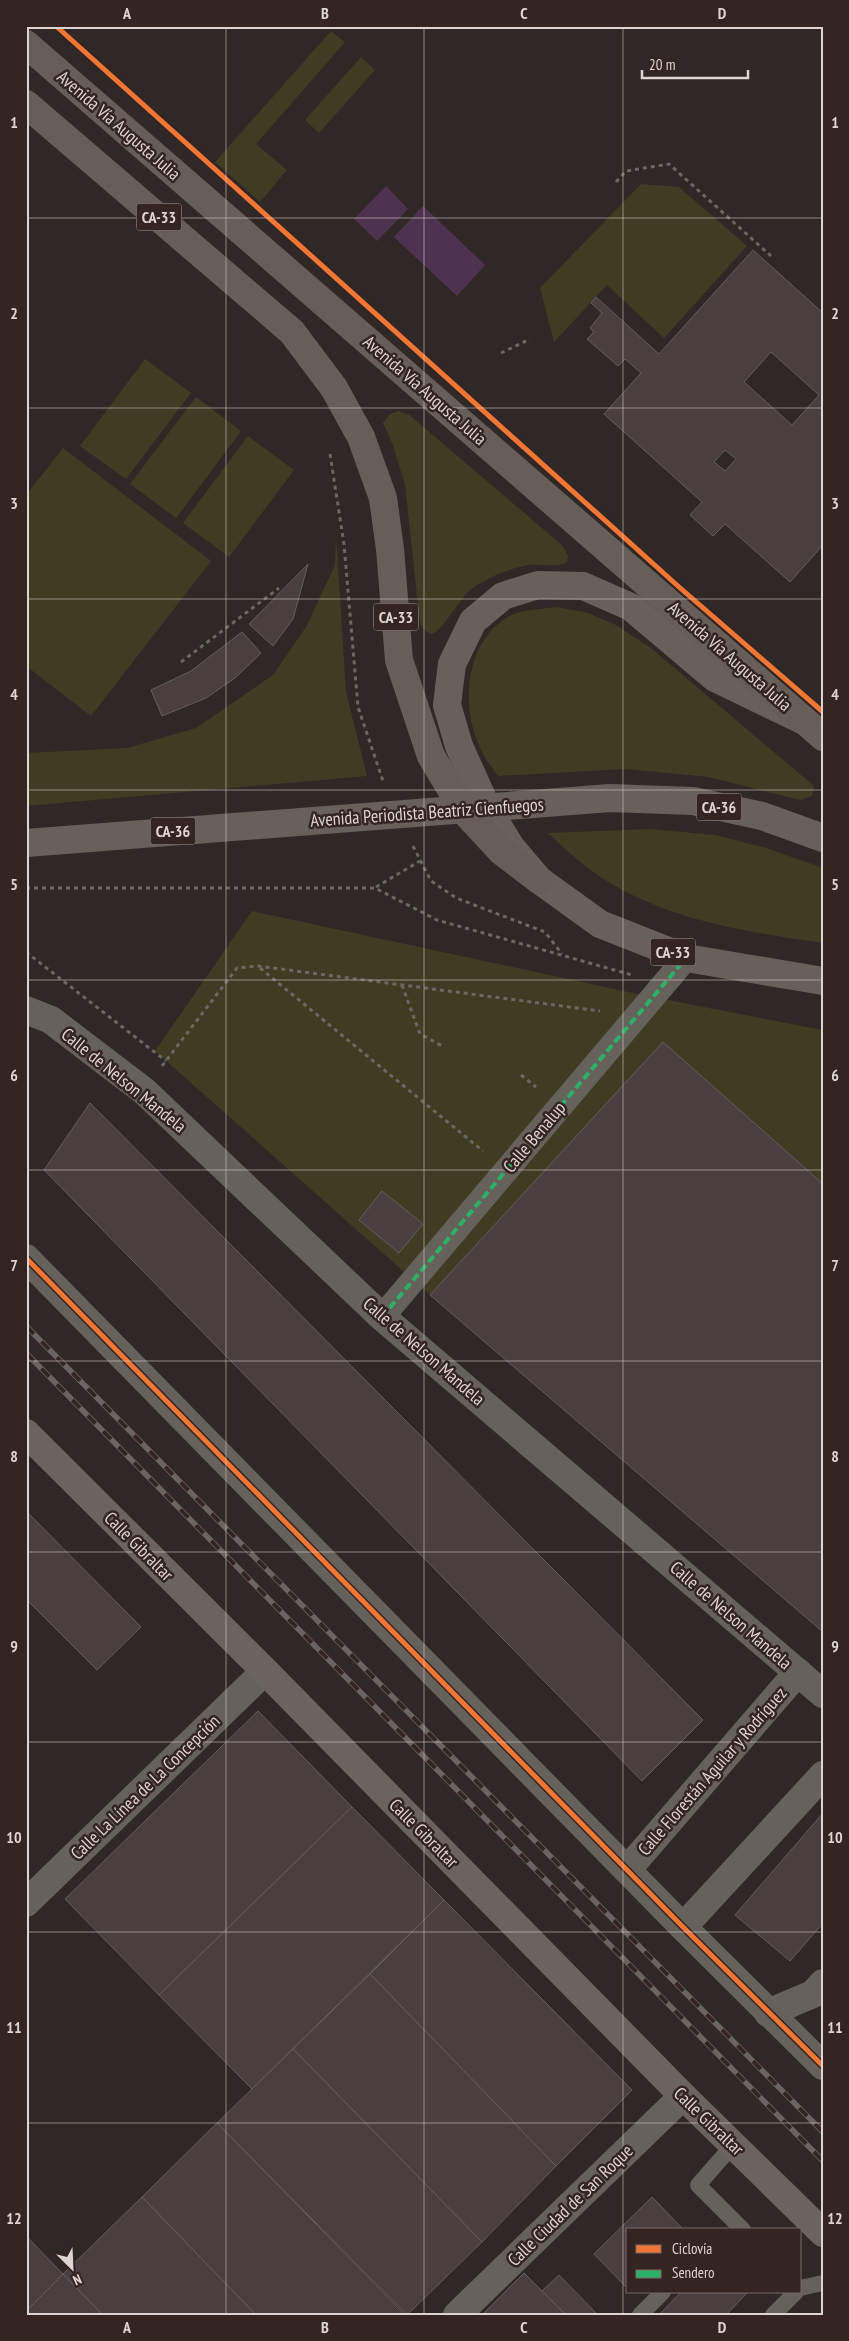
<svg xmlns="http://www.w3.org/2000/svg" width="849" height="2341" font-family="'PT Sans Narrow',sans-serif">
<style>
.green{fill:#403b23}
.water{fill:#4f3250}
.building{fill:#4a3e40;stroke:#645d5e;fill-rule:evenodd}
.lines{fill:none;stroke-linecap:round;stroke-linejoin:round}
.path{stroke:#6c6763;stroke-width:3;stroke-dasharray:4 4;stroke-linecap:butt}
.service{stroke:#67615c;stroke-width:16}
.pedestrian{stroke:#67615c;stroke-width:25}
.minor{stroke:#67615c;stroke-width:28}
.tertiary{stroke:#67615c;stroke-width:28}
.secondary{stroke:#6b645e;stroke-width:28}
.trunk{stroke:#68605a;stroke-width:28}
.motorway{stroke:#675e59;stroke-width:28}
.rail-casing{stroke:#6c6462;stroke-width:5.5}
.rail{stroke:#342522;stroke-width:4;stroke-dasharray:11;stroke-linecap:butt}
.quiet{stroke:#2db169;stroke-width:4;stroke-dasharray:8 4;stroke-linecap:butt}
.cycleway-casing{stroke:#342522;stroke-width:8}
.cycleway{stroke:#f07635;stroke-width:5}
.grid{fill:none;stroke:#ded4d1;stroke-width:1;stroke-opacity:0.55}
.labels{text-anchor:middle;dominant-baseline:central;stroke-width:5;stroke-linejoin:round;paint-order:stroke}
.shield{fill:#342522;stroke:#aba09c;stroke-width:1}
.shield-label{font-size:16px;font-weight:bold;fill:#ded4d1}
.street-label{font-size:18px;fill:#ded4d1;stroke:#342522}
.neatline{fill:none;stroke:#ded4d1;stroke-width:2}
.grid-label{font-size:16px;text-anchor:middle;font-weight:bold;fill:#ded4d1}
</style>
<rect width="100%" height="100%" fill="#302826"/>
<g class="green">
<polygon points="331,31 345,42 256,144 287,170 260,202 215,162"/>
<polygon points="361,57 375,70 319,133 305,120"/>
<polygon points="641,184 679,187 747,246 664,338 607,285 554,342 540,288"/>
<polygon points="145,359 191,393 126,479 80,446"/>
<polygon points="196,397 241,431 176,518 130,484"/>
<path d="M398,411L408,414L562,545L568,556L567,562C556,569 542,563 529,565C511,568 494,575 479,584C459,595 447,627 432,634L425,631L420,623L405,485L393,445L383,423L389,415Z"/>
<polygon points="248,436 294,470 229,557 183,523"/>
<polygon points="63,448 211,561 91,716 26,666 26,495"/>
<polygon points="336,534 346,692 367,776 26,806 26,753 127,748 196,728 273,675 306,627 335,565"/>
<path d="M558,607L588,613L616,625L651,648L814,786L812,796L800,800L709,777L625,769L498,776C491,766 482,755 478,743C461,702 466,644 506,618C521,609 541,609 558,607Z"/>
<path d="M651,829L715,835L766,848L823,868V943C750,932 682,923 617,887C591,873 569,853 548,833Z"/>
<polygon points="252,911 647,996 823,1030 823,1184 663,1043 430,1295 155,1051"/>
</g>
<g class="water">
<polygon points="386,186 408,209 377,241 354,219"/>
<polygon points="423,206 485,265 457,296 394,237"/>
</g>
<g class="building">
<path d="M753,250L823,313V545L790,582L725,524L713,536L690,515L702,502L604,414L641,373L625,359L618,366L587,339L594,332L590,328L602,313L591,303L596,297L659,354ZM771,352L819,395L792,425L744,382ZM725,450L736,459L725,471L714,462Z"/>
<polygon points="308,564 293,619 273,646 249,624"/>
<polygon points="242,632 261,653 235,678 206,698 162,716 151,690 191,671"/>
<polygon points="663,1042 823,1184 823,1632 430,1295"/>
<polygon points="90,1103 703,1720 642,1781 44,1170"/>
<polygon points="382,1191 423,1224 399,1253 359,1220"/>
<polygon points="26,1511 141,1627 97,1670 26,1599"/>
<polygon points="258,1711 352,1807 159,1995 65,1899"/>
<polygon points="352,1807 444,1900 252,2089 159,1995"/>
<polygon points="823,1813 823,1923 790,1961 735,1915"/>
<polygon points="444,1900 632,2090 556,2166 370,1974"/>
<polygon points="370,1974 556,2166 482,2242 293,2049"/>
<polygon points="293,2049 482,2242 407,2315 217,2123"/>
<polygon points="217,2123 405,2315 256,2315 142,2197"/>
<polygon points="142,2197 256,2315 103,2315 63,2274"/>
<polygon points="652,2197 684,2230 628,2230 628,2289 594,2254"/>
<polygon points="26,2236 63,2274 26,2311"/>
<polygon points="524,2273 566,2315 482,2315"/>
<polygon points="63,2274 103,2315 26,2315 26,2311"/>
<polygon points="559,2275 598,2315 566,2315 542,2291"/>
<polygon points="681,2292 748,2292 726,2315 659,2315"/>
</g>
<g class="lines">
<g class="path">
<polyline points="616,182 626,171 669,164 771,256"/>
<polyline points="501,353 530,339"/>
<polyline points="330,454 344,544 358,707 384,784"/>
<polyline points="181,662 279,588"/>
<polyline points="413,846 431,881 456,898 545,932 562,954"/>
<polyline points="376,887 420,861"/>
<polyline points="26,888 375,888 437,920 632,975"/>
<polyline points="26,952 166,1061"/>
<polyline points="260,968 483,1151"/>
<polyline points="402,985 420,1034 444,1047"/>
<polyline points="162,1066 237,968 258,966 600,1011"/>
<polyline points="521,1075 536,1087"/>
</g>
<g class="service">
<polyline points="734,2144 698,2185 743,2230"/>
<polyline points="800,2288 823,2283"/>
<polyline points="640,2315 663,2292"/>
<polyline points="773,2315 796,2292"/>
</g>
<polyline class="pedestrian" points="382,1317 686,958"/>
<g class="minor">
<polyline points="627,1870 798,1672"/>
<polyline points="26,1903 265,1671"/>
<polyline points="683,1927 823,1775"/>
<polyline points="768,2013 813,1994 823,1983"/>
<polyline points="457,2315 683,2096"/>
</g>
<g class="tertiary">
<polyline points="26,1010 51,1020 144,1091 382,1317 823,1694"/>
<polyline points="26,1258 683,1927 823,2066"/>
</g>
<polyline class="secondary" points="26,1433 265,1671 683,2096 823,2233"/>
<g class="trunk">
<polyline points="823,737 806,722 715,678 631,607 583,586 538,585 503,596 473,621 452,664 447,705 459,746 487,808 511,847 539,880 600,924 686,958 823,981"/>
<polyline points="26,843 610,798 693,801 762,816 823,838"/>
</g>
<g class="motorway">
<polyline points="26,44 806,722"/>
<polyline points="26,104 292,332 334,388 361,437 383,498 390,549 399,660 431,756 464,811 501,851 539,880"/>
</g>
<defs>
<g id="rail">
<polyline points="26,1326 823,2132"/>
<polyline points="26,1353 823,2161"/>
</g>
</defs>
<use href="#rail" class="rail-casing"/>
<use href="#rail" class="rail"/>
<polyline class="quiet" points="382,1317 686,958"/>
<defs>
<g id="cycleway">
<polyline points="56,26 679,587 823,712"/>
<polyline points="26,1258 683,1927 823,2066"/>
</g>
</defs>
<use href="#cycleway" class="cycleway-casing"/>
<use href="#cycleway" class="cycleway"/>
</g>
<path class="grid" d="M226,26V2315M424,26V2315M623,26V2315M26,218H823M26,408H823M26,599H823M26,790H823M26,980H823M26,1170H823M26,1361H823M26,1552H823M26,1742H823M26,1932H823M26,2123H823"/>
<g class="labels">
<g class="shield">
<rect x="136.5" y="203.5" width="45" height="27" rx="4"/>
<rect x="373.5" y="603.5" width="45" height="27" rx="4"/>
<rect x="696.5" y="793.5" width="45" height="27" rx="4"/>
<rect x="150.5" y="817.5" width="45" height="27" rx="4"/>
<rect x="650.5" y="938.5" width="45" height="27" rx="4"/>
</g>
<g class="shield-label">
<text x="159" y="217">CA-33</text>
<text x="396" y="617">CA-33</text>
<text x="719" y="807">CA-36</text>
<text x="173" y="831">CA-36</text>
<text x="673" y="952">CA-33</text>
</g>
<g class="street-label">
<text transform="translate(119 125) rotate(41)">Avenida Vía Augusta Julia</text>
<text transform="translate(425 390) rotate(41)">Avenida Vía Augusta Julia</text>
<text transform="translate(730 656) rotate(41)">Avenida Vía Augusta Julia</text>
<text transform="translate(427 812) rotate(-4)">Avenida Periodista Beatriz Cienfuegos</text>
<text transform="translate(124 1080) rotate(39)">Calle de Nelson Mandela</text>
<text transform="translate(534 1137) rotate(-50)">Calle Benalup</text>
<text transform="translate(424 1351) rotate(41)">Calle de Nelson Mandela</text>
<text transform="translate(139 1546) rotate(45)">Calle Gibraltar</text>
<text transform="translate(731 1615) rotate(41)">Calle de Nelson Mandela</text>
<text transform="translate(712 1771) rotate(-49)">Calle Florestán Aguilar y Rodríguez</text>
<text transform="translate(145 1787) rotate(-44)">Calle La Línea de La Concepción</text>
<text transform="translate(424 1833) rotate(45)">Calle Gibraltar</text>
<text transform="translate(709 2121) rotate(44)">Calle Gibraltar</text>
<text transform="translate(570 2205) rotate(-44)">Calle Ciudad de San Roque</text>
</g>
</g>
<rect width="849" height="2341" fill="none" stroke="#342522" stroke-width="55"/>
<rect x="626" y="2228" width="175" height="65" fill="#342522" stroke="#786b68"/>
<rect x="636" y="2245" width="25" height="8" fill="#f07635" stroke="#786b68"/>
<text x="672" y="2254" font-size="15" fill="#ded4d1">Ciclovía</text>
<rect x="636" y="2270" width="25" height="8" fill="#2db169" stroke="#786b68"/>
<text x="672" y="2278" font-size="15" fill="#ded4d1">Sendero</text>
<g transform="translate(72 2268) rotate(156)" stroke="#342522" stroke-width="4" paint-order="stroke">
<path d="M0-4L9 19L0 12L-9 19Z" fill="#ded4d1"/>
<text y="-8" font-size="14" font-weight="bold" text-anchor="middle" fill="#ded4d1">N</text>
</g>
<path d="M642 70v8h106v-8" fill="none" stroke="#ded4d1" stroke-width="2.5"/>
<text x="649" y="70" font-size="15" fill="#ded4d1" stroke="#342522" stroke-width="4" paint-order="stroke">20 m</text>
<rect x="28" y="28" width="794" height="2286" class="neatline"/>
<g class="grid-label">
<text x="127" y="19">A</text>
<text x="325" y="19">B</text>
<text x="524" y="19">C</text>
<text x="722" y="19">D</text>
<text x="14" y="128">1</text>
<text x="835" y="128">1</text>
<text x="14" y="319">2</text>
<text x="835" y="319">2</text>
<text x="14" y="509">3</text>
<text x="835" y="509">3</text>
<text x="14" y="700">4</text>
<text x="835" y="700">4</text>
<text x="14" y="890">5</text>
<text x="835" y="890">5</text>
<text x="14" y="1081">6</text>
<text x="835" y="1081">6</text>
<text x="14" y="1271">7</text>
<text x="835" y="1271">7</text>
<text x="14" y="1462">8</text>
<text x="835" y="1462">8</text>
<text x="14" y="1652">9</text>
<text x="835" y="1652">9</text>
<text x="14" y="1843">10</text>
<text x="835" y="1843">10</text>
<text x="14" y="2033">11</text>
<text x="835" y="2033">11</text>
<text x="14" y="2224">12</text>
<text x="835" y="2224">12</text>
<text x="127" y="2333">A</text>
<text x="325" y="2333">B</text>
<text x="524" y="2333">C</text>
<text x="722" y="2333">D</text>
</g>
</svg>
